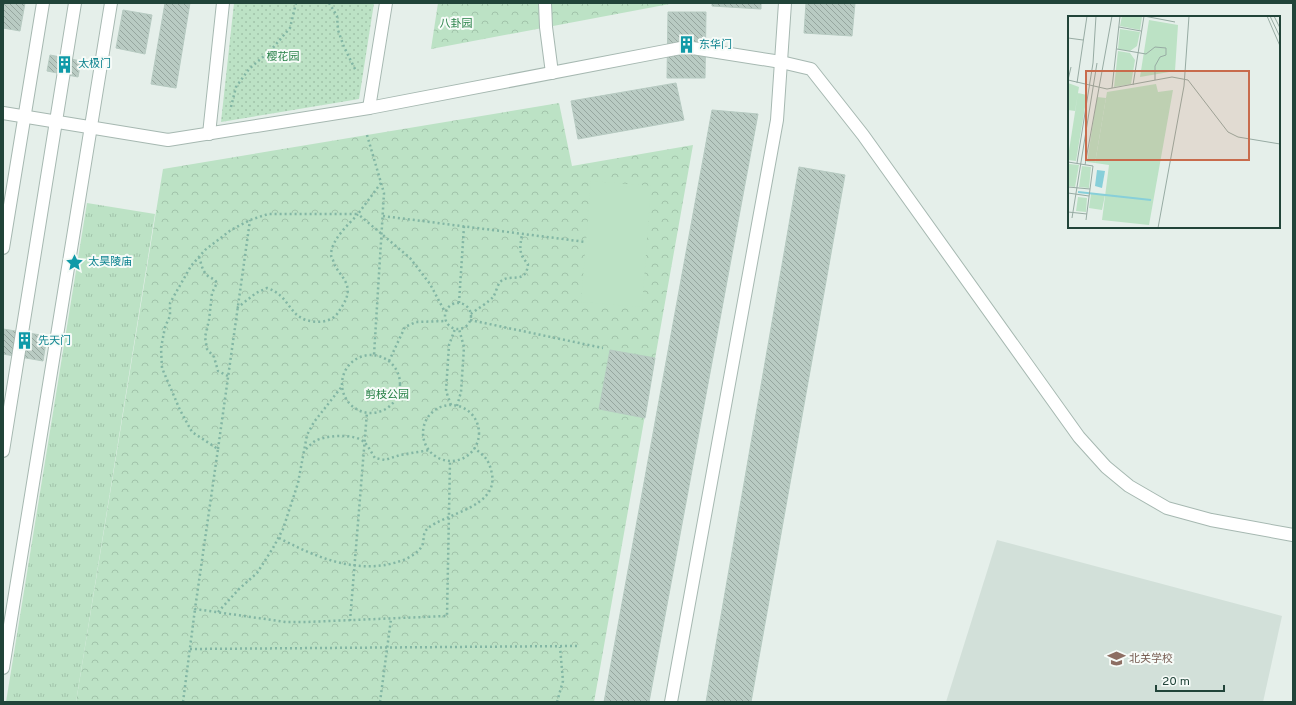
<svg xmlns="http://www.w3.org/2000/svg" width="1296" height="705" font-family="Overpass,'Noto Sans SC',sans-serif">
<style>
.built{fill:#d2e0d9}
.grass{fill:url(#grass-tufts)}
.forest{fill:url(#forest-crowns)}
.garden{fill:url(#garden-dots)}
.pitch{fill:#bce2c5}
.building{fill:url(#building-back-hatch);stroke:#b6cac1}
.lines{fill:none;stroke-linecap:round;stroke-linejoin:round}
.minor-casing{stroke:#a6b8b1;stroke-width:14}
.path{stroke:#82b6a4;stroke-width:2.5;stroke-dasharray:2 3;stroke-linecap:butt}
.minor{stroke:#fff;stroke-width:12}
.labels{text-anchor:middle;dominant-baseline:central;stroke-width:4;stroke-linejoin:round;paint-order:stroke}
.park-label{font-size:11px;fill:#268046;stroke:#f6fbf8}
.culture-label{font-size:11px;fill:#0d838f;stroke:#f6fbf8;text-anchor:start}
.education-label{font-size:11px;fill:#785e54;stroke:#f6fbf8;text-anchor:start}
.inset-river{fill:none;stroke:#87cfd9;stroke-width:2}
.inset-road{fill:none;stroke:#97aba3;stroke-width:1}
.view{fill:#c86b4c;fill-opacity:0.15;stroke:#c86b4c;stroke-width:2}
.inset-edge{fill:none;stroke:#214439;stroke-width:2}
</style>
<defs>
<pattern id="grass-tufts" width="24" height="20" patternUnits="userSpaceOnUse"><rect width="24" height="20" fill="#bce2c5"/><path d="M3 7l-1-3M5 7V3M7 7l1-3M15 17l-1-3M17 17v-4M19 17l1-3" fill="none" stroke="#a1c3aa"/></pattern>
<pattern id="forest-crowns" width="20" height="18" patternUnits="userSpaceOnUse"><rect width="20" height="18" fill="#bce2c5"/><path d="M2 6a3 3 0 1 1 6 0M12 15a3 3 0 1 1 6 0" fill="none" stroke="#a1c3aa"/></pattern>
<pattern id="garden-dots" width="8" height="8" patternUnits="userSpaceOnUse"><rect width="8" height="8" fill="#bce2c5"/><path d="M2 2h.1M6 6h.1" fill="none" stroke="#a1c3aa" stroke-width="1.8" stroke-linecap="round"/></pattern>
<pattern id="building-back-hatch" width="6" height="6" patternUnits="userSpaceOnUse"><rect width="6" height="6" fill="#b9cbc3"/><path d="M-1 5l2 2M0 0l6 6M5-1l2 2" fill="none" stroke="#96a69f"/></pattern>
</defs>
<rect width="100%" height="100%" fill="#e5efea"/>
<polygon class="built" points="997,540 1282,616 1263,702 946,702"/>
<polygon class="grass" points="87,203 155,214 76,702 6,702"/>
<g class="forest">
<polygon points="438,3 675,3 431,49"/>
<polygon points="559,103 572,166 693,145 594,702 76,702 163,169"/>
</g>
<polygon class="garden" points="234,3 374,3 359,99 221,122"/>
<polygon class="pitch" points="591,181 651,186 642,307 581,302"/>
<g class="building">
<polygon points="3,3 25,3 20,31 3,28"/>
<polygon points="165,3 190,3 176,88 151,84"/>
<polygon points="712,3 761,3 761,9 712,6"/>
<polygon points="806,3 855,3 852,36 804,33"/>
<polygon points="123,10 152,15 145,54 116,48"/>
<polygon points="668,12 706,12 705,78 667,78"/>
<polygon points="50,55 81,61 78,77 47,71"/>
<polygon points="676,83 684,120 578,139 571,101"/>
<polygon points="712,110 758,114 649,702 604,702"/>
<polygon points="799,167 845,175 751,702 706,702"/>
<polygon points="3,329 47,336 43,361 3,354"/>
<polygon points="610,350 655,358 645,418 599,409"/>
</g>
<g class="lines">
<defs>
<g id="minor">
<polyline points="545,3 546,27 552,73"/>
<polyline points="369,108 386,3"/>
<polyline points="3,113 168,140 369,108 686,47 781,62 811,69 863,135 1079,437 1106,467 1129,486 1167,508 1211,520 1293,535"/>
<polyline points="209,134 223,3"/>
<polyline points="3,248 43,3"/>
<polyline points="3,451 75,3"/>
<polyline points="3,668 111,3"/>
<polyline points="671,702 777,120 785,3"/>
</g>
</defs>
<use href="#minor" class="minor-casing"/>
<g class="path">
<polyline points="329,3 337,16 338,30 344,47 356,71"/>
<polyline points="231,107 236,87 249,69 271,50 290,28 296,3"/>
<polyline points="367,135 384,193 374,355"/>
<polyline points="381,183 358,214 268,214 250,220 231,230 205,250 191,266 170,303 170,316 165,327 161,348 162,368 180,410 192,432 218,449 195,609 286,622 306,622 447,616 450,461"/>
<polyline points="383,216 586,242"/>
<path d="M199,257C201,262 202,270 206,274C209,278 214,278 217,283L212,293L209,320L205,337L207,349L214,357L218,371L228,376"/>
<circle cx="458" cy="316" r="13"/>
<polyline points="459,303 464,226"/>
<path d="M237,308L256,293L267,288C289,295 288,314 306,320C316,323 330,323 337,314C344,304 352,293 345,281C341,273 335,269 333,260C332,258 331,257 331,254C332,239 348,225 358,214L410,258L430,284L445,312"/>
<path d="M471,314C477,309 489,302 493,297C496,293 497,286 500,282C510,272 526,286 528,264C518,253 520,248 522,234"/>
<polyline points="470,320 603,348"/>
<circle cx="371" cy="384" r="29"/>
<polyline points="389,361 405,327 416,322 446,321"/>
<polyline points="451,405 446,391 449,345 455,329"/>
<circle cx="451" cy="433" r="28"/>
<polyline points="457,406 461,392 464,347 459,329"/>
<polyline points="218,449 250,220"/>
<path d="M306,449C309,446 312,443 315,441C327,435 354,433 364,442C368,445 372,454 375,458L385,460L400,455L430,450"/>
<path d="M279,538C312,555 347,571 385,565C397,563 420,556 423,543C424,538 423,533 427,529C445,513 498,508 492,474C489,460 486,457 474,448"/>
<polyline points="218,612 239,589 257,573 273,548 283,529 298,483 307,435 314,422 343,385"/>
<polyline points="350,621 367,412"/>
<polyline points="190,649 578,646"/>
<polyline points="183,702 195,609"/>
<polyline points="380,702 391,619"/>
<polyline points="557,702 563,681 560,647"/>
</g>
<use href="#minor" class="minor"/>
</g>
<defs>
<symbol id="building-bare" viewBox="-9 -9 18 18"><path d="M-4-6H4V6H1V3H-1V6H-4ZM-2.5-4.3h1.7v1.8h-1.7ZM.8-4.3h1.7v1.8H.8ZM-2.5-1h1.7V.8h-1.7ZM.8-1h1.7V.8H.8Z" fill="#0f9aa8" stroke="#f6fbf8" stroke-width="2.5" paint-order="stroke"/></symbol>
<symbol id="sight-bare" viewBox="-9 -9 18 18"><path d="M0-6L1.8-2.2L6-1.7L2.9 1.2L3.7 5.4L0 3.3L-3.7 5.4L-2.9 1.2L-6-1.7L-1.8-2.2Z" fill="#0f9aa8" stroke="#f6fbf8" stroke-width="2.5" paint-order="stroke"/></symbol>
<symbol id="school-bare" viewBox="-9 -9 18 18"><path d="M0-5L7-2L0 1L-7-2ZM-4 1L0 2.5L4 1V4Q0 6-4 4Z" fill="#8d6e63" stroke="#f6fbf8" stroke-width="2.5" paint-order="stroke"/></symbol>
</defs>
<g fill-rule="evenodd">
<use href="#building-bare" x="674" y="32" width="25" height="25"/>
<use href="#building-bare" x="52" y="52" width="25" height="25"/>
<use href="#sight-bare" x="62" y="250" width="25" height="25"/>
<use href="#building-bare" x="12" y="328" width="25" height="25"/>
<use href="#school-bare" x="1104" y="646" width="25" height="25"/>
</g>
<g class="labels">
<g class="park-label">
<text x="456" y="24">八卦园</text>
<text x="283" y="57">樱花园</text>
<text x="387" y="395">剪枝公园</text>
</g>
<g class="culture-label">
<text x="699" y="45">东华门</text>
<text x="78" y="64">太极门</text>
<text x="88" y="262">太昊陵庙</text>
<text x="38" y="341">先天门</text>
</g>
<g class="education-label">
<text x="1129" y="659">北关学校</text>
</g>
</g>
<g transform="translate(1068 16)">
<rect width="212" height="212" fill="#e5efea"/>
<path d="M0,67L11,71L7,95L0,94ZM10,77L19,79L8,145L0,144V141ZM29,81L38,82L27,147L19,146ZM1,148L11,149L7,171L0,170ZM14,150L23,151L21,172L11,171ZM23,178L37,179L34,194L21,192ZM10,181L19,182L18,196L8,195Z" fill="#bce2c5"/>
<path d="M81,4L110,9L107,55L72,61ZM88,68L90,76L105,74L81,209L34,204L41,149L27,147L39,76Z" fill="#bce2c5"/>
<path d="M54,0L74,1L72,14L52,10ZM52,13L72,16L69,30L62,35L50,33ZM50,35L62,37L67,44L63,68L46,71Z" fill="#bce2c5"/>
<path d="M92,78L100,79L99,94L91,93Z" fill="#bce2c5"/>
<path d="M29,154L37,155L34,172L27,170Z" fill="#87cfd9"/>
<path class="inset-river" d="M10,176L83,184"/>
<path class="inset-road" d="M76,0L107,6M199,0L212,30M202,0L212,21M206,0L212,12M51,11L73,15M0,22L15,24M49,33L78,38L87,31L98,32V39L92,41L87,50V64M0,64L39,73L104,61L120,64L160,116L170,121L212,128M0,64L3,51M9,67L19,0M65,69L76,0M44,72L52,0M0,146L25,150L18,204M9,147L25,47L28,0M17,149L44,0M0,171L22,173M0,177L21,180M0,196L19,198M4,202L29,47M90,212L116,70L121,0"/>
<path class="view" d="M18,55H181V144H18Z"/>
<rect width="212" height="212" class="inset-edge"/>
</g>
<rect width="1296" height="705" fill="none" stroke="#214439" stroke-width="8"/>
<path d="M1156 685v6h68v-6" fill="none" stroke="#214439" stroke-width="2"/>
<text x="1162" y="685" font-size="12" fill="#214439" stroke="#f6fbf8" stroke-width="3" paint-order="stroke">20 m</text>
</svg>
